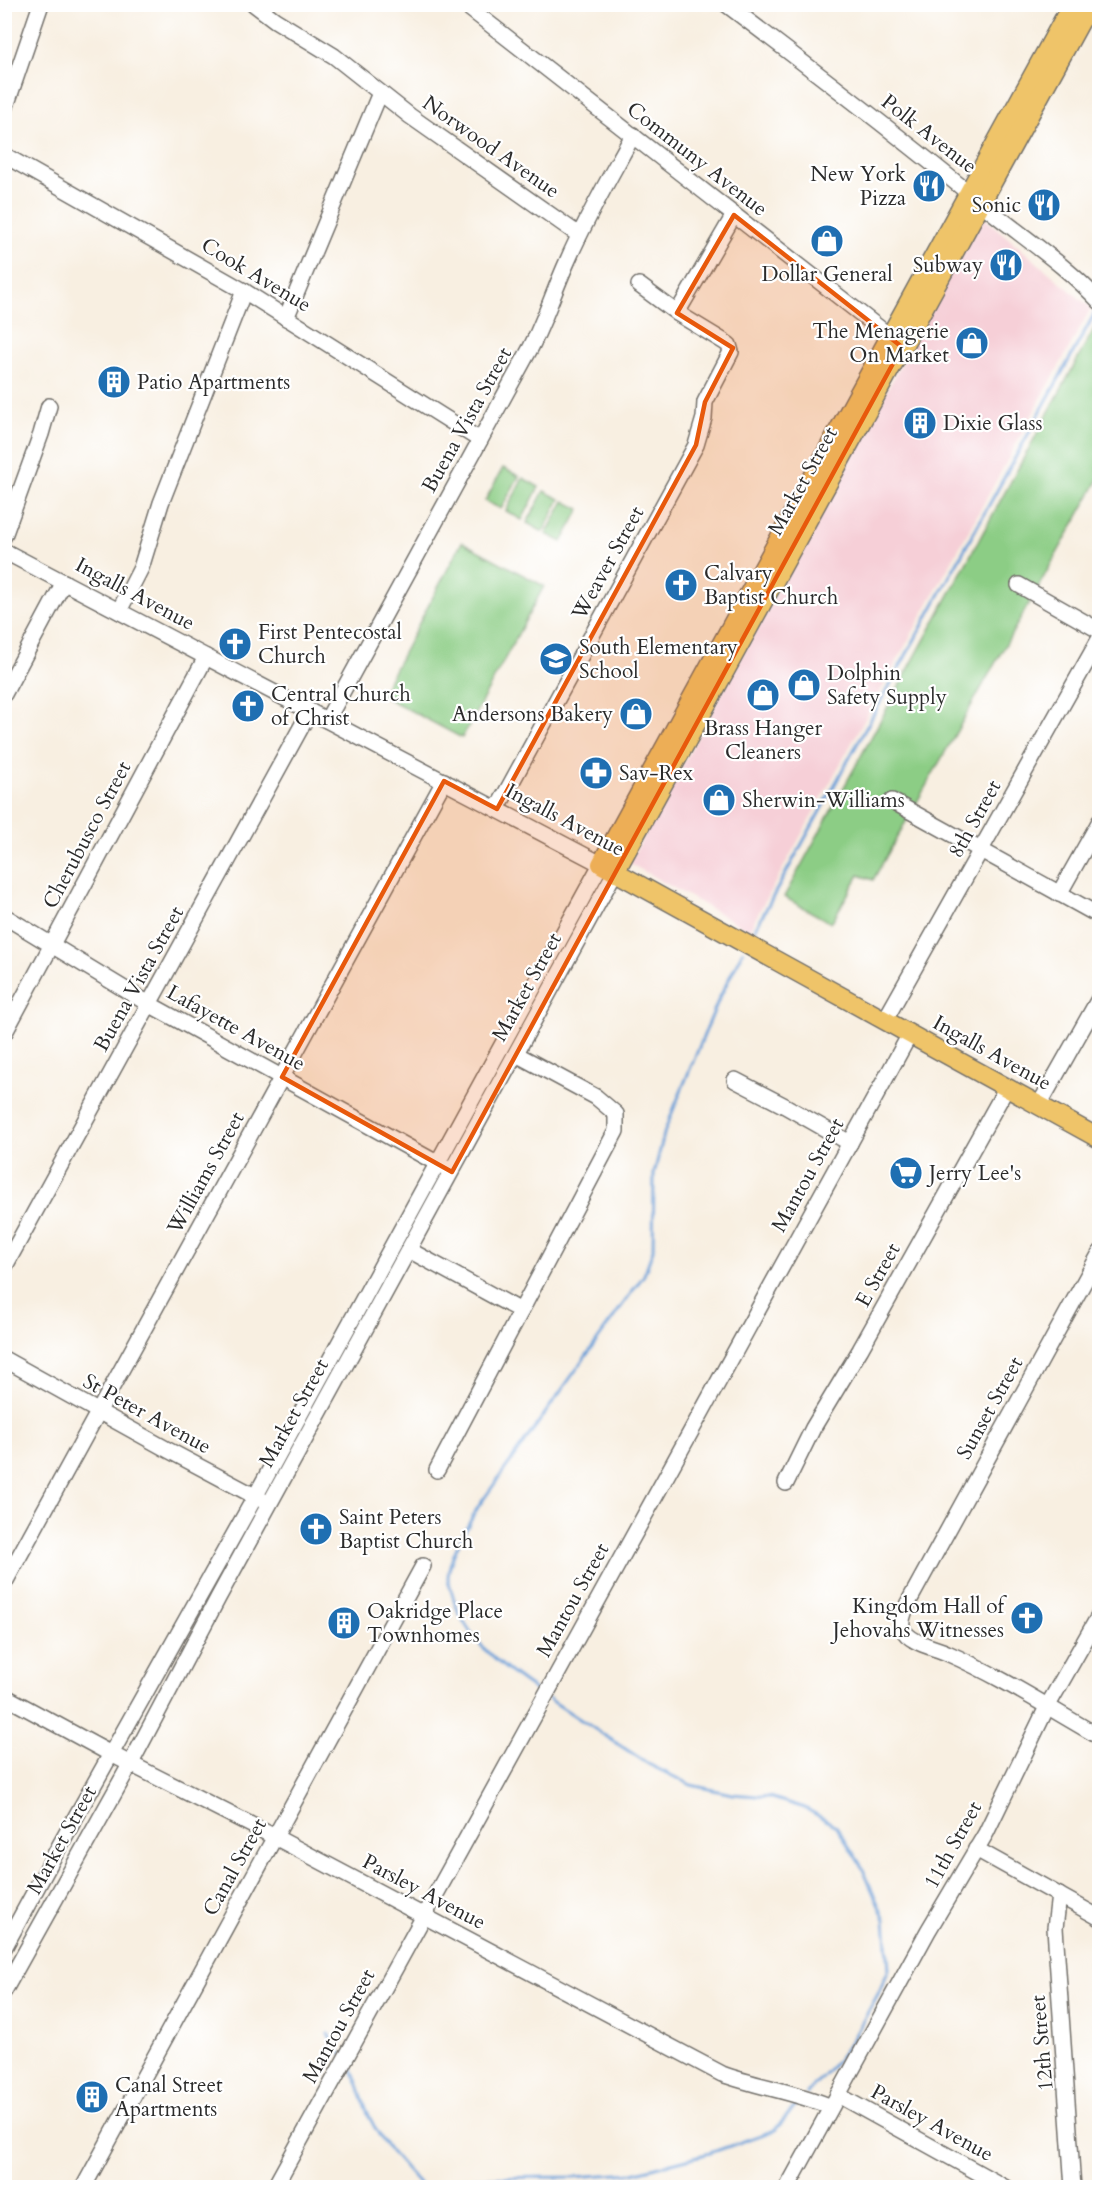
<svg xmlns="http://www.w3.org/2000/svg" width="1104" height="2192" font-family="Cardo,serif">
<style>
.built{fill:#f6cfd7}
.green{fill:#8ccd85;stroke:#5c7c58;stroke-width:1.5}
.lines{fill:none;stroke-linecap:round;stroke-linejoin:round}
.stream{stroke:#6a9fd7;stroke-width:3}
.minor-casing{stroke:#73706b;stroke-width:18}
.major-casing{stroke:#73706b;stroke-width:21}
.minor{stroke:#fff;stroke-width:15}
.major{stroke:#efc469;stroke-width:18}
.marked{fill:#e8590c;fill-opacity:0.2;stroke:#e8590c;stroke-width:4.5;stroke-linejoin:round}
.labels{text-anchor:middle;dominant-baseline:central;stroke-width:4.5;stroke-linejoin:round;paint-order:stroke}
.street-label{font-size:21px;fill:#2b2b2b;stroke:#fff}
.poi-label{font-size:21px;fill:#2b2b2b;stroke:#fff;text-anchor:start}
</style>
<rect width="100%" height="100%" fill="#fff"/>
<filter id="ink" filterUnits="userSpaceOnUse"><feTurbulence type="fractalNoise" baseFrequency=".0167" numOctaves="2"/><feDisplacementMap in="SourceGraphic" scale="12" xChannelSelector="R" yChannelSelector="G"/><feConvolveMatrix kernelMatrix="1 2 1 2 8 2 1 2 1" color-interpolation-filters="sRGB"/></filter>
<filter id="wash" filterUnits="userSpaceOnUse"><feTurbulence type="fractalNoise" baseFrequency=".008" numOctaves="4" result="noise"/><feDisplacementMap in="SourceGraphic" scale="24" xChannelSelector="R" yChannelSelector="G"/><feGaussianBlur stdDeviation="1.35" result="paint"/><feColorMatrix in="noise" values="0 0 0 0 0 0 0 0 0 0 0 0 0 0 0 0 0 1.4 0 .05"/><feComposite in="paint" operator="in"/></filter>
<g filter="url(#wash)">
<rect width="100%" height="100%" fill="#f8efe1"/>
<polygon class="built" points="982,216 1091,308 749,930 629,863"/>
<g class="green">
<polygon points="1099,320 1099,479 873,880 859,875 831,923 784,897"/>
<polygon points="503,468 519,476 501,509 485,501"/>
<polygon points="523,478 539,487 522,520 506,511"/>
<polygon points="544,491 560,499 543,532 527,523"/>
<polygon points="564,501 580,509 562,542 546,534"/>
<polygon points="462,542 544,586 462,738 381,695"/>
</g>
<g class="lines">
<g class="stream">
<polyline points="749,940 1096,311"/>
<path d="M541,1694C503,1669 464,1639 452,1593C451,1588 448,1583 448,1579C447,1560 469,1524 478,1507L644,1275L653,1250L654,1174L665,1130L718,1001L743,951"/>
<polyline points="549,1699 650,1765 691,1785 732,1794 769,1797 805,1808 836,1826 862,1867 885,1920 889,1969 878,1994 854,2037 838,2059 807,2093"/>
<polyline points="328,2034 342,2055"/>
<path d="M348,2063C358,2078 360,2094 367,2111C379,2142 401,2164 423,2188"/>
<polyline points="433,2188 443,2182 476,2178 573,2177 633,2173 710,2153 775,2130 799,2102"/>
</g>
</g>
</g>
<g filter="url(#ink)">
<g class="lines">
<defs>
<g id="minor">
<polyline points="254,4 275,20 334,56 410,116 579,235"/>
<polyline points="464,4 897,342"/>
<path d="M726,4C812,69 898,135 981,203C1021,236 1065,264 1100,302"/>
<polyline points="4,112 41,4"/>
<polyline points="4,155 244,291 480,440"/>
<polyline points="677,313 734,215"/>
<polyline points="286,318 380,93"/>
<polyline points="4,536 41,434 49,406"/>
<polyline points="4,551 601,864 255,1497 60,1845 4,1948"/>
<polyline points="1019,585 1100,631"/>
<polyline points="119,611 141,568 161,503 244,291"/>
<polyline points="4,694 64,582"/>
<path d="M327,720L531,347C545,319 554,291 567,262C586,218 610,177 633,135"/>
<polyline points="892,801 1100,916"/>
<polyline points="497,809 696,445 704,418 705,402 731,352 729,345 723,341 677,313 639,285"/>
<polyline points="1059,894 1100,821"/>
<polyline points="4,916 149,1004 444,1167"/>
<polyline points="885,1020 1100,638"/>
<polyline points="4,1034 206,657"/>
<polyline points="735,1080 785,1106 850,1143"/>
<polyline points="1039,1105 1100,997"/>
<polyline points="409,1250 521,1311"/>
<path d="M1100,1253L908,1603C905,1611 899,1621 903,1629C909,1643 934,1647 947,1653C1000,1676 1049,1708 1100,1737"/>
<polyline points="4,1268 310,711"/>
<polyline points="4,1359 168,1450 262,1500"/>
<polyline points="437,1470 616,1131 616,1114 596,1097 516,1054"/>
<polyline points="786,1483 813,1428 860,1350 1007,1087"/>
<polyline points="4,1584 444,781"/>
<path d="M4,1696L111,1754L275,1837L722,2074C758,2087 796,2092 831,2107"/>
<polyline points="976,1849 1100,1918"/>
<polyline points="1059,1895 1055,1928 1073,2188"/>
<polyline points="4,1991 131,1763 218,1598 615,872"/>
<polyline points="838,2095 1006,2188"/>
<polyline points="83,2188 423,1566"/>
<polyline points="274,2188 910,1034"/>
<polyline points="787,2188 928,1931 986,1833 1047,1707 1100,1614"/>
</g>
<g id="major">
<polyline points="1072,4 601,864 1100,1139"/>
<polyline points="615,872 1090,4"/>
</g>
</defs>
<use href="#minor" class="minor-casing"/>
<use href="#major" class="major-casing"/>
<use href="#minor" class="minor"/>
<use href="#major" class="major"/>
</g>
</g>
<path class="marked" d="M734,215L902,347L452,1172L282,1077L444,781L497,809L696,445L705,402L733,348L677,313Z"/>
<defs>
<symbol id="restaurant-disc" viewBox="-11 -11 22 22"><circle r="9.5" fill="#1f6fb2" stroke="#fff"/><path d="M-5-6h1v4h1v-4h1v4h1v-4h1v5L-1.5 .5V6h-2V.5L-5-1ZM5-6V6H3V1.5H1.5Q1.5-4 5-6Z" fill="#fff"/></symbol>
<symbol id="shop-disc" viewBox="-11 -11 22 22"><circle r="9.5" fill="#1f6fb2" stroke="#fff"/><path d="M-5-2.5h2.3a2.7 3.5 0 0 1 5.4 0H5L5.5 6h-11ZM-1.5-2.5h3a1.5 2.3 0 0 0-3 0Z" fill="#fff"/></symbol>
<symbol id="building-disc" viewBox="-11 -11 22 22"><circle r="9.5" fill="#1f6fb2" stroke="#fff"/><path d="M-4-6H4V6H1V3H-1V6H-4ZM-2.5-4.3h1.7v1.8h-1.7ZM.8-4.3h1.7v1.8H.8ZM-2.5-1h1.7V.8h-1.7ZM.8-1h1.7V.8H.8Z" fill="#fff"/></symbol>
<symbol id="church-disc" viewBox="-11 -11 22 22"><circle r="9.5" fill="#1f6fb2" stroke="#fff"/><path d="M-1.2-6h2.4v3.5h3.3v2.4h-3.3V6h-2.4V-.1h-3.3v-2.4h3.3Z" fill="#fff"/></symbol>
<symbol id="school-disc" viewBox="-11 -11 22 22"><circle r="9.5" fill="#1f6fb2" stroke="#fff"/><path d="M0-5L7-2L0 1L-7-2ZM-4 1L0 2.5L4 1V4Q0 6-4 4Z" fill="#fff"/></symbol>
<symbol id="pharmacy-disc" viewBox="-11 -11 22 22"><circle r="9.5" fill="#1f6fb2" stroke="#fff"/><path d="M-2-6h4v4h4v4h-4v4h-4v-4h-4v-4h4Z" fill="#fff"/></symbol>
<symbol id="supermarket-disc" viewBox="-11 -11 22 22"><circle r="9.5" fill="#1f6fb2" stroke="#fff"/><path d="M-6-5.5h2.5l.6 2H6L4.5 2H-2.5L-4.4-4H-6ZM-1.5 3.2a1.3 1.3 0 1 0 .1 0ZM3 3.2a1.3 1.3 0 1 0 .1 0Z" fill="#fff"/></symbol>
</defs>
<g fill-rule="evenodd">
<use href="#restaurant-disc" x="910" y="167" width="38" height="38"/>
<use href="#restaurant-disc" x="1025" y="186" width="38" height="38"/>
<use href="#shop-disc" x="808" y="222" width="38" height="38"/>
<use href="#restaurant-disc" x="987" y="246" width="38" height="38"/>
<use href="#shop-disc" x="953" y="324" width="38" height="38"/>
<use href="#building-disc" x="95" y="363" width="38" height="38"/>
<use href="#building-disc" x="901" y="404" width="38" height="38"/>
<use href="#church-disc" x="662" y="566" width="38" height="38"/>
<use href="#church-disc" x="216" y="625" width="38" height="38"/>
<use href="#school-disc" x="537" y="640" width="38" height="38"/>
<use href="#shop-disc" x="785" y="666" width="38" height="38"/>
<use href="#shop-disc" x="744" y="676" width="38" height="38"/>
<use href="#church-disc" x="229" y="687" width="38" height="38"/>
<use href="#shop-disc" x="617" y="695" width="38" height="38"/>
<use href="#pharmacy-disc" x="577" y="754" width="38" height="38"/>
<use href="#shop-disc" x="700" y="781" width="38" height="38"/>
<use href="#supermarket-disc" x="887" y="1154" width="38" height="38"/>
<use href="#church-disc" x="297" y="1510" width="38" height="38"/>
<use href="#church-disc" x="1008" y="1599" width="38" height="38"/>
<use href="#building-disc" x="325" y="1604" width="38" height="38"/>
<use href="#building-disc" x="73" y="2078" width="38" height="38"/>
</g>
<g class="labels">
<g class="street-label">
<text transform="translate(929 134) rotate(38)">Polk Avenue</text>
<text transform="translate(491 147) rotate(35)">Norwood Avenue</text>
<text transform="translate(697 159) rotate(38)">Communy Avenue</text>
<text transform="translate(256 275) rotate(31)">Cook Avenue</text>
<text transform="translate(467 420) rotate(-61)">Buena Vista Street</text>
<text transform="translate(803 481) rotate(-61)">Market Street</text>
<text transform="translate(608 563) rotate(-61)">Weaver Street</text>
<text transform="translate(135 594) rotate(28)">Ingalls Avenue</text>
<text transform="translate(975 819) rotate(-61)">8th Street</text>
<text transform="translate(565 820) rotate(28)">Ingalls Avenue</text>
<text transform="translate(87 835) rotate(-62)">Cherubusco Street</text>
<text transform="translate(139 979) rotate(-61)">Buena Vista Street</text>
<text transform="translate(527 987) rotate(-61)">Market Street</text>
<text transform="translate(236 1028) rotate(29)">Lafayette Avenue</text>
<text transform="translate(992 1053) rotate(29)">Ingalls Avenue</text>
<text transform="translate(206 1173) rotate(-61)">Williams Street</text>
<text transform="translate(808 1175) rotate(-61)">Mantou Street</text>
<text transform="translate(878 1275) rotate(-61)">E Street</text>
<text transform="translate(990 1408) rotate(-61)">Sunset Street</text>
<text transform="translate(294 1413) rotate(-61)">Market Street</text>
<text transform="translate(147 1414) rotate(29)">St Peter Avenue</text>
<text transform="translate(573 1600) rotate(-61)">Mantou Street</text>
<text transform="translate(62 1840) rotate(-61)">Market Street</text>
<text transform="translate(953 1845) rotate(-61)">11th Street</text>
<text transform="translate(235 1867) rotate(-61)">Canal Street</text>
<text transform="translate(424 1892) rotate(28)">Parsley Avenue</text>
<text transform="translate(339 2026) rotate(-61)">Mantou Street</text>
<text transform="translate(1042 2043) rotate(-95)">12th Street</text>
<text transform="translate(932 2123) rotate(29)">Parsley Avenue</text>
</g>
<g class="poi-label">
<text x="906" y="174" text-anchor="end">New York<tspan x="906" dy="24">Pizza</tspan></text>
<text x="1021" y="205" text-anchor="end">Sonic</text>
<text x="983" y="265" text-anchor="end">Subway</text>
<text x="827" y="274" text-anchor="middle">Dollar General</text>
<text x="949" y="331" text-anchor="end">The Menagerie<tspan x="949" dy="24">On Market</tspan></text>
<text x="137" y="382">Patio Apartments</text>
<text x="943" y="423">Dixie Glass</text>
<text x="704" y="573">Calvary<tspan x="704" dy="24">Baptist Church</tspan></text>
<text x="258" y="632">First Pentecostal<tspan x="258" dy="24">Church</tspan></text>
<text x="579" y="647">South Elementary<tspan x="579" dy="24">School</tspan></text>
<text x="827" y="673">Dolphin<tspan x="827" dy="24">Safety Supply</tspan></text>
<text x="271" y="694">Central Church<tspan x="271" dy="24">of Christ</tspan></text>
<text x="613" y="714" text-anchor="end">Andersons Bakery</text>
<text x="763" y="728" text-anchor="middle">Brass Hanger<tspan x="763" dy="24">Cleaners</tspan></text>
<text x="619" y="773">Sav-Rex</text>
<text x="742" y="800">Sherwin-Williams</text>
<text x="929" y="1173">Jerry Lee's</text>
<text x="339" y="1517">Saint Peters<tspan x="339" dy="24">Baptist Church</tspan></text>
<text x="1004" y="1606" text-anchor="end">Kingdom Hall of<tspan x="1004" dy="24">Jehovahs Witnesses</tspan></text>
<text x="367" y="1611">Oakridge Place<tspan x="367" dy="24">Townhomes</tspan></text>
<text x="115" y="2085">Canal Street<tspan x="115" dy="24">Apartments</tspan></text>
</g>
</g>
<rect width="1104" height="2192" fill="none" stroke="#fff" stroke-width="24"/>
</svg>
